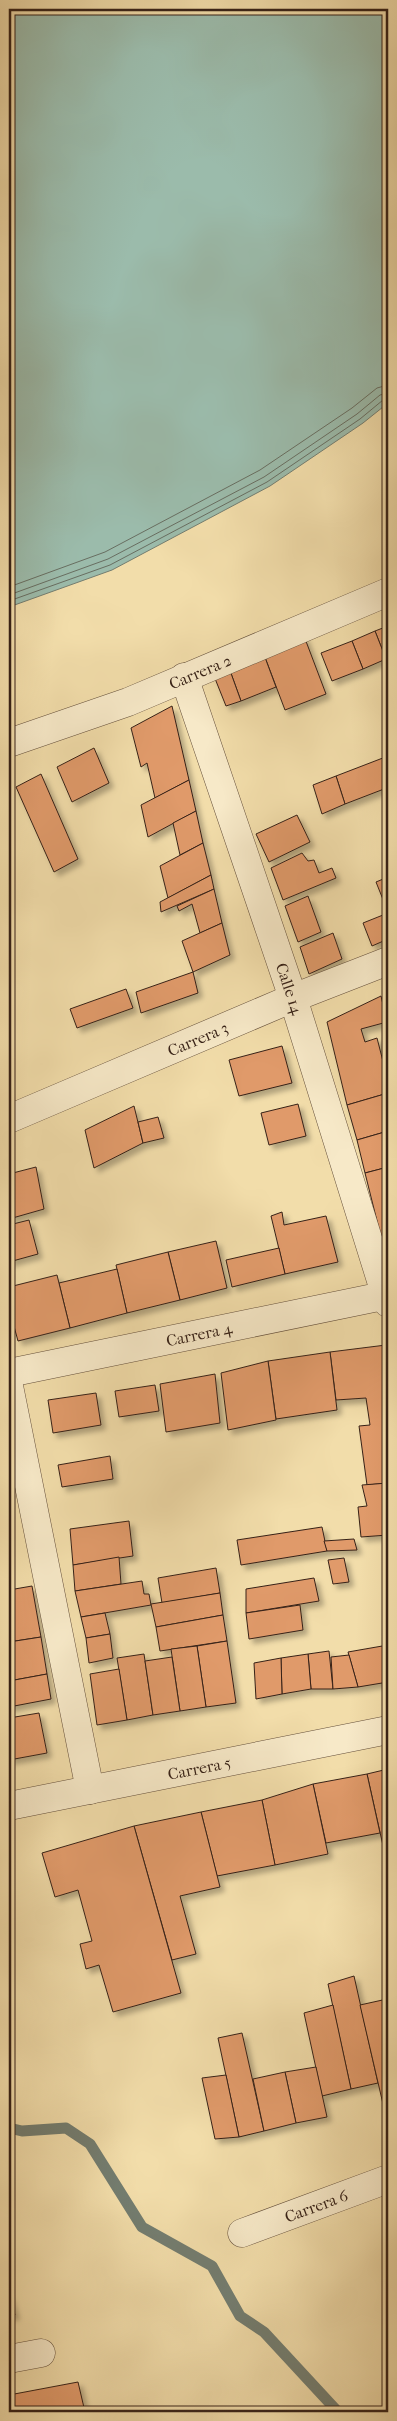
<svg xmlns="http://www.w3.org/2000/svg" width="397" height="2421" font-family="'IM FELL French Canon',serif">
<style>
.water{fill:#9bbbab;stroke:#737d70}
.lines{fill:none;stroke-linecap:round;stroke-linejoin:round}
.shore{stroke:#686e61;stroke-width:1}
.stream{stroke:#737d70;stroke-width:11}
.building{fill:#e09a6b;stroke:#362117;filter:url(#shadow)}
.minor-casing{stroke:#65503c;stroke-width:29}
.minor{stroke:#f7e9c8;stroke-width:28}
.labels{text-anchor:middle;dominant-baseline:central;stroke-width:4;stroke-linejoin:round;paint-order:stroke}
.street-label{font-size:16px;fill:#362117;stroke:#f7e9c8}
</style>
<defs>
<filter id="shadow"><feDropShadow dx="4.5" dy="4.5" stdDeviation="2.5" flood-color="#0004"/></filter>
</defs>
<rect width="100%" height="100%" fill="#f2ddaa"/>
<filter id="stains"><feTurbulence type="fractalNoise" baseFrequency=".004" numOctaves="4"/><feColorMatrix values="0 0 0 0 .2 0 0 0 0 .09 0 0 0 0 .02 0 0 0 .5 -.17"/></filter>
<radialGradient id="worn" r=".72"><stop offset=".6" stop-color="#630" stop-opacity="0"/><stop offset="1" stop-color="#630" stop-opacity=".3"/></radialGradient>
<polygon class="water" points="9,9 388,9 388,403 363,423 270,486 112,570 9,607"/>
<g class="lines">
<g class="shore">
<polyline points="9,587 105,552 260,470 352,408 377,388 388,385"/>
<polyline points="9,595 108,559 264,477 357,414 380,395 388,393"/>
<polyline points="9,601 110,565 267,482 360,419 383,400 388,399"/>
</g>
<polyline class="stream" points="9,2128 22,2131 66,2128 90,2144 142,2227 212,2266 240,2316 264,2332 338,2412"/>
</g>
<g class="building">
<polygon points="388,626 388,658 386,659 375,631"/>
<polygon points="375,631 386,659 363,669 352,641"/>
<polygon points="304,636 326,694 285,710 263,652"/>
<polygon points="352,641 363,669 332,681 321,653"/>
<polygon points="263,652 276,687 241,701 228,665"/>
<polygon points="228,665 241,701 226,706 212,671"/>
<polygon points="172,706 189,780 155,798 147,763 141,767 131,728"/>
<polygon points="94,748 109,783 72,802 57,767"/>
<polygon points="388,756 388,801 384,789 345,804 336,776"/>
<polygon points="41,774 78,859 54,872 16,787"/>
<polygon points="336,776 345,804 322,814 313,785"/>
<polygon points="189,780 196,811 148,837 141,805"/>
<polygon points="196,811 203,843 180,855 173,823"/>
<polygon points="297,815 310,842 269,862 256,834"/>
<polygon points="203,843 211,875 168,898 160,866"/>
<polygon points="302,853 308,861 314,860 319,873 332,868 336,878 283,900 271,868"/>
<polygon points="211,875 214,889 161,912 160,902"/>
<polygon points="388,877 388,912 376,882"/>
<polygon points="214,889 222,923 200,933 192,904 179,911 177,906"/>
<polygon points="308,896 321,932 298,942 285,906"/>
<polygon points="388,913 388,939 372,946 363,923"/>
<polygon points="222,923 230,955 193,972 182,941"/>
<polygon points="333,933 342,959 309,974 300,947"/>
<polygon points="193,972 198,993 141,1013 136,992"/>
<polygon points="126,989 133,1008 77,1028 70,1009"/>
<polygon points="381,996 387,1022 361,1029 365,1042 377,1038 388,1081 388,1093 347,1105 327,1022"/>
<polygon points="282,1046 292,1083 239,1096 229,1060"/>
<polygon points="388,1093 388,1131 357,1140 347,1105"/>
<polygon points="298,1104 306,1136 269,1145 261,1113"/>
<polygon points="134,1106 143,1143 94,1168 85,1130"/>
<polygon points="158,1117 164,1138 143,1143 138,1122"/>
<polygon points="388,1131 388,1167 365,1173 357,1140"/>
<polygon points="36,1167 44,1209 9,1219 9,1174"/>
<polygon points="388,1167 388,1261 387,1261 365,1173"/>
<polygon points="282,1212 284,1225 326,1216 338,1262 285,1274 271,1216"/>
<polygon points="29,1220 38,1254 9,1262 9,1225"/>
<polygon points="216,1241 227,1288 180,1300 168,1252"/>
<polygon points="279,1248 285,1274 232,1287 226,1260"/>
<polygon points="168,1252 180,1300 127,1313 116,1265"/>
<polygon points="117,1269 127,1313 70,1328 59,1283"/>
<polygon points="57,1275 70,1328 18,1341 9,1308 9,1287"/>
<polygon points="386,1345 388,1353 388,1483 367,1485 359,1426 370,1425 366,1398 336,1400 330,1352"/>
<polygon points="330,1352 337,1410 276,1419 268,1361"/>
<polygon points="268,1361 276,1420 228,1430 221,1373"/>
<polygon points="215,1374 220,1423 166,1432 160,1384"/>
<polygon points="155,1385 159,1411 119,1417 115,1391"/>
<polygon points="96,1393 101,1425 53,1433 48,1400"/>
<polygon points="110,1456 113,1479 62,1487 58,1465"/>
<polygon points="388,1483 388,1535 361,1537 358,1507 367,1506 362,1485"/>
<polygon points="129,1521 133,1556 73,1565 70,1529"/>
<polygon points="322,1527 327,1551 241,1565 237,1540"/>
<polygon points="354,1539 357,1550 327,1551 324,1541"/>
<polygon points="119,1557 121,1584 75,1591 73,1565"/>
<polygon points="344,1558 349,1582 333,1584 328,1560"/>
<polygon points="216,1568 220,1593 162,1603 158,1578"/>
<polygon points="314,1578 319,1601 246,1613 246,1589"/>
<polygon points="142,1581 144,1594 149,1594 151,1605 81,1617 75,1591"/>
<polygon points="32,1586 41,1637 9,1642 9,1590"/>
<polygon points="220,1593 223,1615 156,1627 151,1604"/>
<polygon points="300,1605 303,1630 249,1639 246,1613"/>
<polygon points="105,1613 110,1634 86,1638 81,1617"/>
<polygon points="223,1615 227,1641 160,1651 156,1627"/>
<polygon points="110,1634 113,1658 89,1663 86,1638"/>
<polygon points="41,1637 47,1674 9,1681 9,1642"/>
<polygon points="227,1641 236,1703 206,1707 197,1646"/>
<polygon points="388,1645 388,1682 358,1687 348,1652"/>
<polygon points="197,1646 206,1707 180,1711 171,1649"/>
<polygon points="329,1651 333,1689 311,1689 308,1654"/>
<polygon points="144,1654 153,1715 127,1720 117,1658"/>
<polygon points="308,1654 311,1689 282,1694 281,1658"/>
<polygon points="349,1655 358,1687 333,1689 331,1657"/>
<polygon points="172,1657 180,1711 153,1715 145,1661"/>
<polygon points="281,1658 282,1694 256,1699 254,1663"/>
<polygon points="119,1669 127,1720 97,1725 90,1674"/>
<polygon points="47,1674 51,1699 9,1707 9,1681"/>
<polygon points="39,1713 47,1753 9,1760 9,1718"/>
<polygon points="388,1769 388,1858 386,1859 367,1774"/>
<polygon points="367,1774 380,1833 326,1843 313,1784"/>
<polygon points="313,1784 328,1854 275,1865 262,1800"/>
<polygon points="262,1800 275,1865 217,1876 201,1812"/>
<polygon points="201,1812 220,1887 180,1896 196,1954 172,1960 134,1826"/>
<polygon points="134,1826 181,1993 113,2012 99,1965 86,1969 80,1944 92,1941 78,1890 55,1897 42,1853"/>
<polygon points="354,1976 378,2083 351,2089 328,1984"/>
<polygon points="387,1999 388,2104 383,2104 360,2005"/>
<polygon points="333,2005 351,2089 322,2096 304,2013"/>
<polygon points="242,2033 264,2131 239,2137 218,2038"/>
<polygon points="316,2067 327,2117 296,2123 285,2072"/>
<polygon points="285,2072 296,2123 264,2131 253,2079"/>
<polygon points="226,2075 239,2137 215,2139 202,2078"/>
<polygon points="9,2295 15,2315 9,2316"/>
<polygon points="78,2382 85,2412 66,2412 66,2410 53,2412 9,2412 9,2395"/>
</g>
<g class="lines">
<defs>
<g id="minor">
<path id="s1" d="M184,677L293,998L388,1303"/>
<path id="s2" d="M9,743L128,702L388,592"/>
<path id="s3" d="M9,1119L293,998L388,961"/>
<path id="s4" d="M9,1373L388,1295"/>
<polyline points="9,1386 90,1790"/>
<path id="s5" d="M9,1806L388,1730"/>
<path id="s6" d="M242,2233L388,2179"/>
<polyline points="9,2359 41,2353"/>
</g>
</defs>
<use href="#minor" class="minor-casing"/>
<use href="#minor" class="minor"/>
</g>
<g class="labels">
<g class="street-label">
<text stroke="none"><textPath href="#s2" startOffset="204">Carrera 2</textPath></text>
<text stroke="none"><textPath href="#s1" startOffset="329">Calle 14</textPath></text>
<text stroke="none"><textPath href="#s3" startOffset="205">Carrera 3</textPath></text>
<text stroke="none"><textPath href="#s4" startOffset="194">Carrera 4</textPath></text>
<text stroke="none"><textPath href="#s5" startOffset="194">Carrera 5</textPath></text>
<text stroke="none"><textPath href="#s6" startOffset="79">Carrera 6</textPath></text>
</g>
</g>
<rect width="397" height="2421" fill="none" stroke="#f2ddaa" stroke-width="30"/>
<rect x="10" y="10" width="377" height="2401" fill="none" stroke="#362117" stroke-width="2.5"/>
<rect x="15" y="15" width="367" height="2391" fill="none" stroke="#362117"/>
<rect width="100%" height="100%" filter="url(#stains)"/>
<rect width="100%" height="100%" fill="url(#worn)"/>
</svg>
